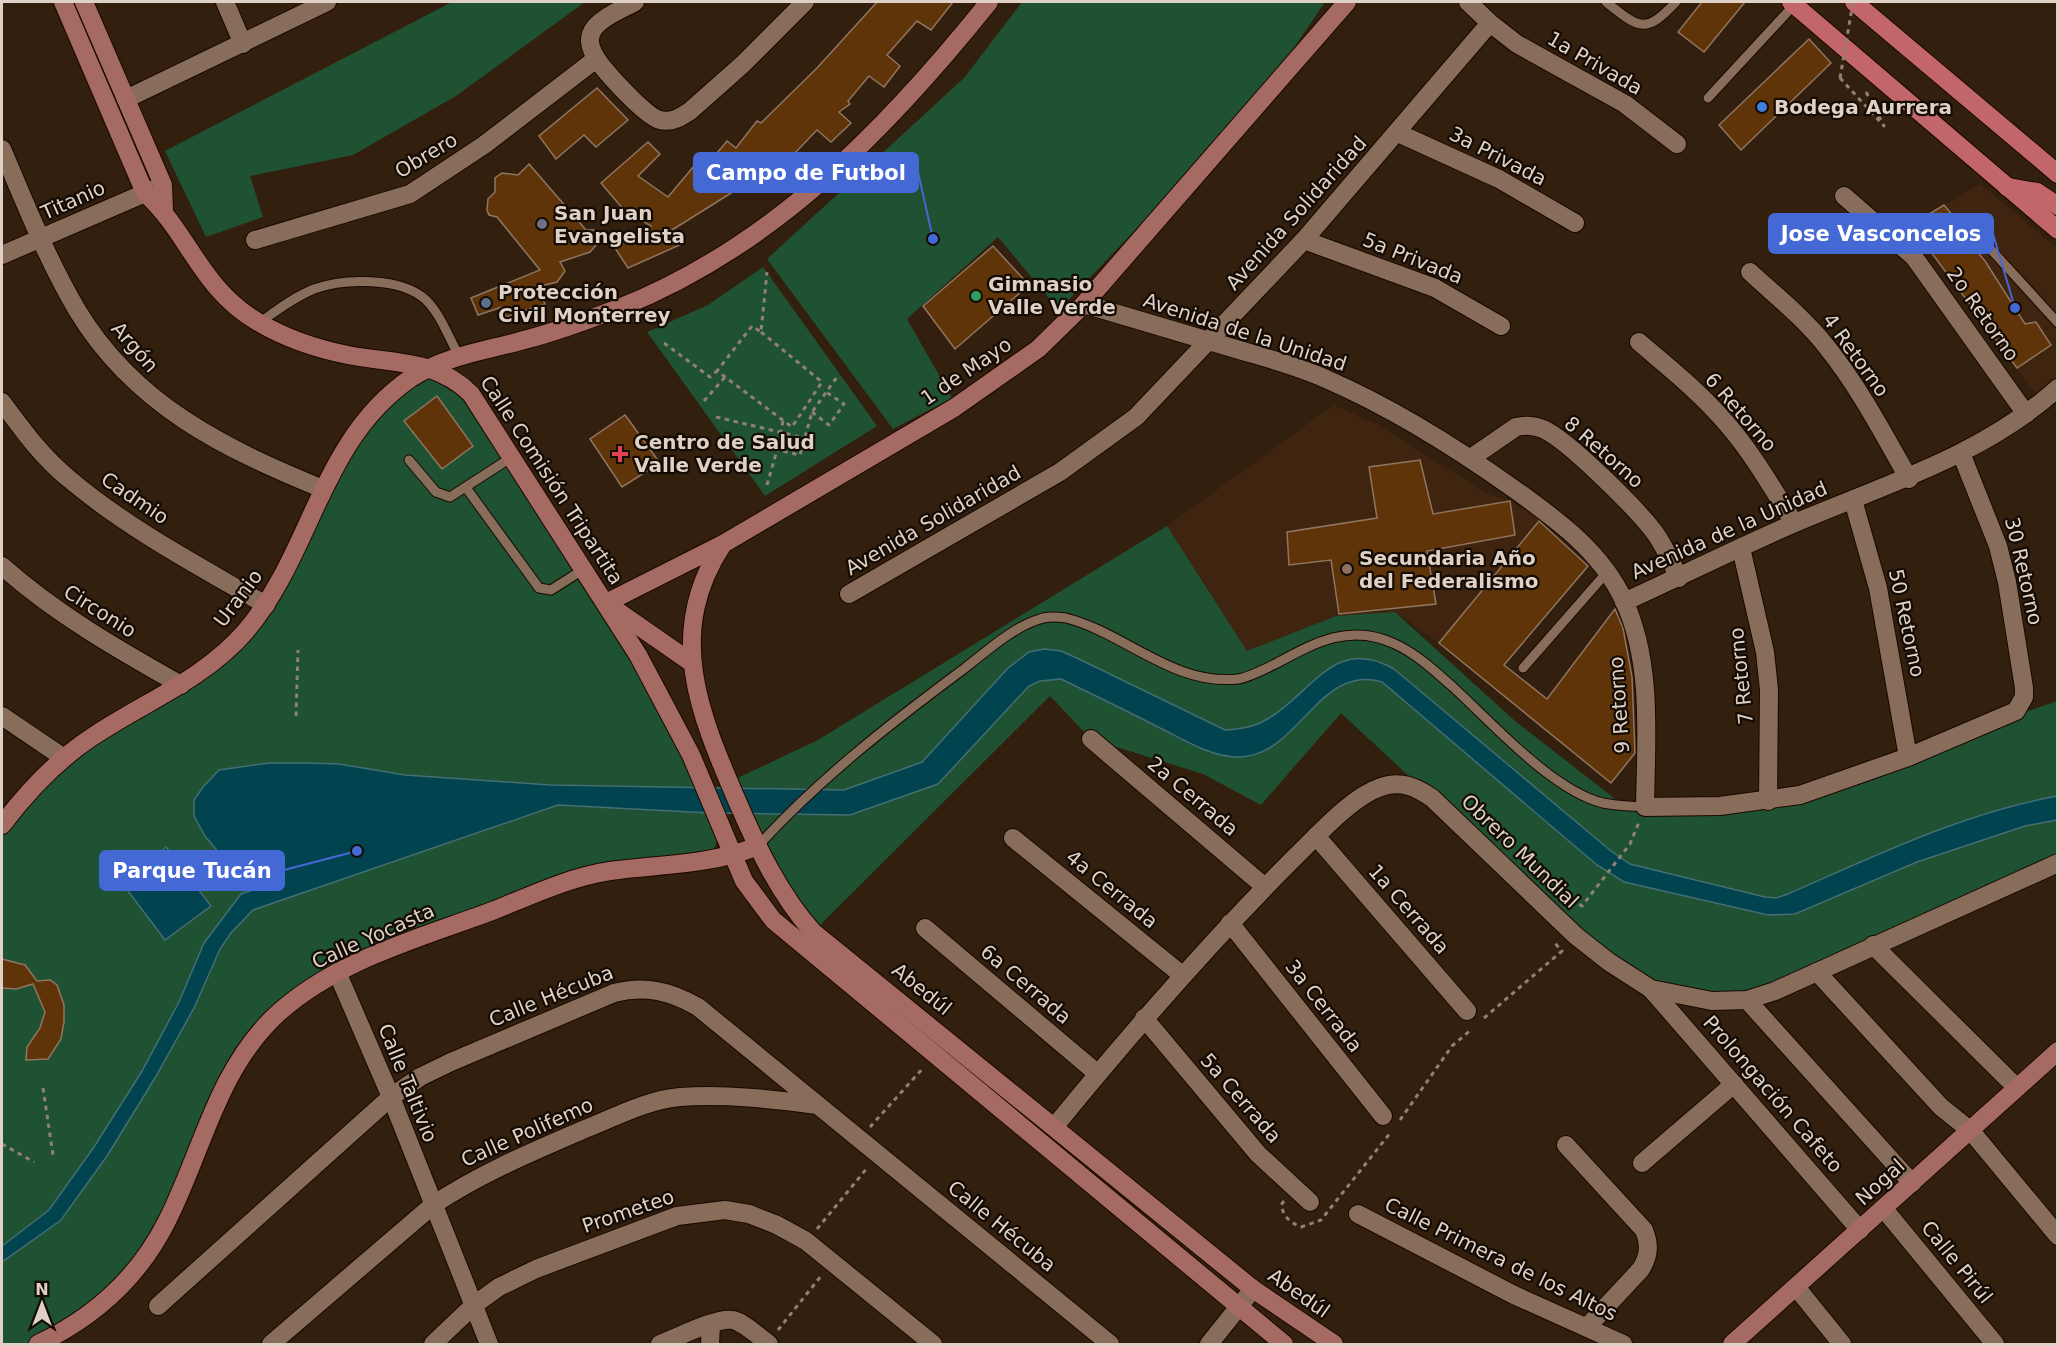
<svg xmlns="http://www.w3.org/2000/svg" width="2059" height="1346" font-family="'DejaVu Sans',sans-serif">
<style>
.built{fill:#3f250f}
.green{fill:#1f5133}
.water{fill:#01444f;stroke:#446e73;stroke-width:1.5}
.building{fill:#603409;stroke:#8f7562;stroke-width:1.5}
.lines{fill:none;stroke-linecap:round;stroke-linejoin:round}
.lane-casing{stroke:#1a0800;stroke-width:11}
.street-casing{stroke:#1a0800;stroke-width:20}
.secondary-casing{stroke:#1a0800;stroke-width:20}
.primary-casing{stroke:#1a0800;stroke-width:20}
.path{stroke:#918173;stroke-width:3;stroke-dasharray:4.5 4.5;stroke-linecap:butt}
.lane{stroke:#876d5a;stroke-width:9}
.street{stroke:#876d5a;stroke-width:18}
.secondary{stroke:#a56a62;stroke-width:18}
.primary{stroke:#c2666a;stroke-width:18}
.path-bridge{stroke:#918173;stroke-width:3;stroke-dasharray:4.5 4.5;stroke-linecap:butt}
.shop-dot{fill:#3f7fe0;stroke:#140b05;stroke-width:2}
.worship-dot{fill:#6b7280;stroke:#140b05;stroke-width:2}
.leisure-dot{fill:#2e9e5b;stroke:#140b05;stroke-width:2}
.service-dot{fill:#5c6f8a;stroke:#140b05;stroke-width:2}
.health-dot{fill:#e0444e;stroke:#140b05;stroke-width:2}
.education-dot{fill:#8d6e63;stroke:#140b05;stroke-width:2}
.labels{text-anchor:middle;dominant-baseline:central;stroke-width:4.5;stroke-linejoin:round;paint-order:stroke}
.street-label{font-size:20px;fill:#dfd1c6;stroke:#140b05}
.poi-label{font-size:20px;font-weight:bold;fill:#dfd1c6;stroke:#140b05;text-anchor:start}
.leader{fill:none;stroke:#4468d4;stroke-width:2}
.callout-dot{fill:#4468d4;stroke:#140b05;stroke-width:2}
.callout{fill:#4468d4;stroke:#4468d4;stroke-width:2}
.callout-label{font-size:21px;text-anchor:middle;font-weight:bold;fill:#fff}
</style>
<rect width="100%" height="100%" fill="#331f0d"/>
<g class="built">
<polygon points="1980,184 2057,248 2057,379 2039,398 1911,225"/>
<polygon points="1334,405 1376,424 1486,493 1511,501 1540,519 1439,643 1395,612 1336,616 1247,652 1167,526"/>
</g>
<g class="green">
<polygon points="452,2 585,2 456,96 353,155 250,176 263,217 206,237 165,151"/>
<polygon points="1022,2 1325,2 1257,102 1059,310 998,237 907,319 952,398 893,429 767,259 964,78"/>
<polygon points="763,267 877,426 765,496 647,332 708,305"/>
<polygon points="415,376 445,382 471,394 606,603 715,810 717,841 709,862 610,872 337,972 251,1043 143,1261 38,1344 2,1344 2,825 39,782 243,634 350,439"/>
<polygon points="1167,526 1247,651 1336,616 1395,612 1515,721 1623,805 1768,801 2057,701 2057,863 1775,991 1681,996 1609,962 1341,713 1261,805 1203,774 1091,739 1050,696 813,932 729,782 818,740"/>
</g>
<g class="water">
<path d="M1044,649L1061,651L1081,660L1225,730C1241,729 1255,727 1269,718C1313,692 1334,635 1394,669L1611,851L1630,864L1765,897L1776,898L1788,894C1875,856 1963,813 2057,796V820L2025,826L1917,862L1795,914L1768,915L1624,882L1597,865L1382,682C1317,663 1299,759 1236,757C1209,756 1183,739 1160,728C1127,711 1094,695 1061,679L1040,681L1029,686L938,784L850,815L710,813L558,805L253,910L231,933L220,949L194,1008L155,1078L107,1156L61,1220L2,1262V1246L49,1210L94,1147L142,1071L179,1002L204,943L241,894L264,886L234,871L205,836L194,816V800L203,787L219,770L269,763H306L339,764L405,775L550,785L844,790L922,762L1008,668L1029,652Z"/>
<polygon points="166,847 211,906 165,940 122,883"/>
</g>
<g class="building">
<polygon points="877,2 953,2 931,30 917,21 887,55 900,66 884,87 869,76 848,101 850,104 839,112 851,123 831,142 817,130 794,154 780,161 794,172 766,191 755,178 672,230 684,243 628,268 615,248 651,226 624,210 601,183 648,142 660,154 638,176 668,197 694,166 702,171 727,141 736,148 757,121 761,123 817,68"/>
<polygon points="1702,2 1745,2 1704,52 1678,32"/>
<polygon points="1809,39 1831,63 1741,150 1719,125"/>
<polygon points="597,88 628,120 596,147 584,135 556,159 539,136"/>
<polygon points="529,164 586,230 594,230 597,244 590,252 560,262 565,271 557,282 537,287 545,304 506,317 502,307 478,315 471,298 540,270 497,217 489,215 487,210 488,199 495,192 495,178 502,173 518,175"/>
<polygon points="1944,205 1958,222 1954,224 1985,261 2025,324 2036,322 2051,345 2017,368 1911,225"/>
<polygon points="993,246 1029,285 955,349 923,306"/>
<polygon points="437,396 473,446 442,469 404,421"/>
<polygon points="625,415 660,463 622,487 590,439"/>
<polygon points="1420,460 1433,514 1510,501 1515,535 1427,551 1436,604 1339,614 1331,560 1289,565 1287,532 1377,518 1369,467"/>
<polygon points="1539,521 1588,566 1504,665 1547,699 1615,609 1623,628 1632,677 1635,753 1611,783 1439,643"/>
<polygon points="2,959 25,965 37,981 50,980 57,985 64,1005 64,1022 61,1039 48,1059 26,1060 27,1047 40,1028 45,1012 33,984 16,989 2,988"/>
</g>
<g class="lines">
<defs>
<g id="lane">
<path d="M1606,2C1639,28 1645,35 1676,2"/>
<polyline points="1708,98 1795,4"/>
<polyline points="1986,244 2058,323"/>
<path d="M259,323C276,311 294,297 314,289C344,278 401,277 426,300C441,315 449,338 459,356"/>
<polyline points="409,460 436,492 450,497 512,457"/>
<polyline points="467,489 539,588 551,590 584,569"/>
<polyline points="1523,668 1608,571"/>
<path d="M758,846C820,778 891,723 965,668C987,651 1013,627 1040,619C1047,616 1059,617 1066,618C1125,633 1173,686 1238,679C1250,677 1265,669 1277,663C1316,642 1351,623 1395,644C1417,654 1436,672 1454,688C1492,723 1553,791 1603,803C1617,806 1631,806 1645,807"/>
</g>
<g id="street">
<polyline points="225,2 243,44"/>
<path d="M635,2C623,9 596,19 591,34C588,42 591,49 595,56C602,69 646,117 660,120C672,123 681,117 690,111L743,64L805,2"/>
<polyline points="1468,2 1490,23 1517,44 1625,104 1677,144"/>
<polyline points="126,99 327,2"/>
<polyline points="1398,133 1499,179 1575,223"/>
<path d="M2,149C25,203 47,259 77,310C134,405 225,449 323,489"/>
<polyline points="1844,196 1914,257 2026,414"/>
<polyline points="255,240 410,194 484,145 596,59"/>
<polyline points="1304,240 1435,288 1501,326"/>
<polyline points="2,255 159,187"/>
<path d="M1750,272C1776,296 1804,318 1826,346C1859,387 1883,433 1909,479"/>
<path d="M1084,304C1135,319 1185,334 1236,349C1266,358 1298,366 1326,379C1393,408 1455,447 1514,489C1556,519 1602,552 1624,601C1653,663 1646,739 1645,807L1720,806L1800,795L1908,757L2016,711L2024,697V688L2007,582L1998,546L1961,453"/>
<path d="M1639,342C1669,368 1701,393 1727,424C1753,454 1773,489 1794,523"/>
<path d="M2,402C22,429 42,457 68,478C128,529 199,566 266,605"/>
<path d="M1471,458L1516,427C1525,425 1533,425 1543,429C1568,440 1637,509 1655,533C1665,547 1671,562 1679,578"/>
<polyline points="1853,500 1878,588 1908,757"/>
<polyline points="1741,548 1765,652 1769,690 1768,801"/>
<path d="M2,566C56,614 117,649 181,685"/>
<polyline points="849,594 1060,472 1136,417 1304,240 1490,23"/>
<path d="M1624,602C1681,576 1737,548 1795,523C1886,484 1982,456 2058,388"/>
<polyline points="2,716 64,758"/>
<polyline points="1091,739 1265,887"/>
<polyline points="1316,836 1467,1011"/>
<polyline points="1013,838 1182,975"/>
<polyline points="1230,923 1383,1116"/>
<polyline points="925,928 1098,1074"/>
<polyline points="1873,945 2017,1088"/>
<polyline points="337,972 391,1097 489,1344"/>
<polyline points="1817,972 1941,1107 1971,1131 2058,1236"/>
<polyline points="1651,989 1860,1230"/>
<polyline points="1747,1000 1912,1183"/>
<polyline points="1144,1018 1258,1154 1310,1202"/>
<path d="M1055,1126C1131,1033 1209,943 1294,858C1317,836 1351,797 1381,787C1401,780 1416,787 1432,798L1576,936L1609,962L1651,989L1712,1001L1747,1000L1775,991L2058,863"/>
<path d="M1566,1145L1644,1230C1650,1245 1649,1256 1641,1269L1588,1326"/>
<polyline points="1642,1163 1734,1084"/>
<polyline points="1884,1209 1995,1344"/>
<polyline points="1358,1214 1514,1295 1623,1344"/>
<polyline points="1796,1287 1842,1344"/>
<path d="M158,1306L391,1097L420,1077L451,1062L614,993C645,985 670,991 698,1007L1110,1344"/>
<path d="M271,1344L433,1205C481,1173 532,1152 585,1129C615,1117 647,1100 680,1097C726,1094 772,1099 817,1105"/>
<polyline points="433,1344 474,1305 499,1287 536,1269 677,1216 725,1210 749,1214 777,1225 806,1241 933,1344"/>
<path d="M660,1344C677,1338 716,1317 733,1320C745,1323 759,1337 769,1344"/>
<polyline points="710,1344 711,1324"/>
<polyline points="1209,1344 1253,1289"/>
</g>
<g id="secondary">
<path d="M63,2L145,193C189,233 200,288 258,322C285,338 317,349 348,355C393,364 436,359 471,394L638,655L691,755L744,881L773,920L1284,1344"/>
<polyline points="84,2 163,185 164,211"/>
<path d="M723,544C664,633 700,715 738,803C758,849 780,895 813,932L1253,1289L1334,1344"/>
<polyline points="606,603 723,544 954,408 1038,349 1084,304 1347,2"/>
<polyline points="610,606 692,663"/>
<path d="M2,825C27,792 57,760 92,737C144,702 203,680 245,632C313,552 320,440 411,378C445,356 485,351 524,340C556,332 588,320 619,308C773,247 887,129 989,2"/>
<path d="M38,1344C95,1317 139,1277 167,1221C202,1152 216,1074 273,1018C332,961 420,938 495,910C532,895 570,877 610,871C662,864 707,866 758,846"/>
<polyline points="1732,1344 2058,1051"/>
</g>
<g id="primary">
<polyline points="1791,2 2058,230"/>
<polyline points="1854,2 2058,174"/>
<polyline points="2007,187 2037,192 2058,206"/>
</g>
</defs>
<use href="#lane" class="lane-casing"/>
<use href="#street" class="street-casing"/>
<use href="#secondary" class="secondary-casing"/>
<use href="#primary" class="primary-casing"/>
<g class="path">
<polyline points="1840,78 1884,126 1865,90"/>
<polyline points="761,332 822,382 792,427 717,371 752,326 761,332 767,272"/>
<polyline points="664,343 710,377 717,371"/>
<polyline points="704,401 725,377"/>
<polyline points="812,412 829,425 844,404 826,392"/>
<polyline points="716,417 805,438"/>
<polyline points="783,421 777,450 800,455 812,412 837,377"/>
<polyline points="767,485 777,450"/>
<polyline points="296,716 298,650"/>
<polyline points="1572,899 1582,906 1630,844 1639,822"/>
<polyline points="1484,1018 1562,951 1553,941"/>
<polyline points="43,1088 53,1155"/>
<polyline points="1400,1120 1452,1046 1472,1029"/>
<polyline points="870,1127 924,1067"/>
<polyline points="2,1144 34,1162"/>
<path d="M1284,1201L1281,1205C1284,1217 1289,1222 1301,1227L1321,1220L1391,1132"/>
<polyline points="817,1229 868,1167"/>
<polyline points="778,1330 821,1276"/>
</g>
<use href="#lane" class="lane"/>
<use href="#street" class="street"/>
<use href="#secondary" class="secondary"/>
<use href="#primary" class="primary"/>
<polyline class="path-bridge" points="1840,78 1853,2"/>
</g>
<circle class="shop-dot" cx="1762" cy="107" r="6"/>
<circle class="worship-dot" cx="542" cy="224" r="6"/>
<circle class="leisure-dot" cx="976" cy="296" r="6"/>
<circle class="service-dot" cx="486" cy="303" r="6"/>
<path class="health-dot" d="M617 445h6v6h6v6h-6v6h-6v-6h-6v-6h6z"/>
<circle class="education-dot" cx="1347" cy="569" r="6"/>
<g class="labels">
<g class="street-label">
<text transform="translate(1595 63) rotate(30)">1a Privada</text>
<text transform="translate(426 155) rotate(-31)">Obrero</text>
<text transform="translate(1498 156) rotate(27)">3a Privada</text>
<text transform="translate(73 200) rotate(-24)">Titanio</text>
<text transform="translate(1296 213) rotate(-48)">Avenida Solidaridad</text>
<text transform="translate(1413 258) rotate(22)">5a Privada</text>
<text transform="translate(1983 314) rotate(55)">2o Retorno</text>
<text transform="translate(1245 332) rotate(18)">Avenida de la Unidad</text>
<text transform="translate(135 347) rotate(49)">Argón</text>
<text transform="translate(1856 355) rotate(54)">4 Retorno</text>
<text transform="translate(966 371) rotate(-34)">1 de Mayo</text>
<text transform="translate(1741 412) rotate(49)">6 Retorno</text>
<text transform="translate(1604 452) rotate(41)">8 Retorno</text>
<text transform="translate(552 480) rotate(57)">Calle Comisión Tripartita</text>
<text transform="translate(135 498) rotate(34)">Cadmio</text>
<text transform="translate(933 520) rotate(-30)">Avenida Solidaridad</text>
<text transform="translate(1729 530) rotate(-24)">Avenida de la Unidad</text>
<text transform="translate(2024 571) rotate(77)">30 Retorno</text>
<text transform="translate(238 598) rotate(-53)">Uranio</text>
<text transform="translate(100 611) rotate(32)">Circonio</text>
<text transform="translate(1907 623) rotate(78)">50 Retorno</text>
<text transform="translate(1741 676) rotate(-96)">7 Retorno</text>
<text transform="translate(1619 705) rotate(-94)">9 Retorno</text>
<text transform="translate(1193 796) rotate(40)">2a Cerrada</text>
<text transform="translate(1520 851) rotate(44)">Obrero Mundial</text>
<text transform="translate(1112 889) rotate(39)">4a Cerrada</text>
<text transform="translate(1409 909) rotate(49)">1a Cerrada</text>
<text transform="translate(373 936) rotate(-24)">Calle Yocasta</text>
<text transform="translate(1026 984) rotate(40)">6a Cerrada</text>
<text transform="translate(922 989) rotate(39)">Abedúl</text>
<text transform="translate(551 996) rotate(-22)">Calle Hécuba</text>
<text transform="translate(1324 1006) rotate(52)">3a Cerrada</text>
<text transform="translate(408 1083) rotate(68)">Calle Taltivio</text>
<text transform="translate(1773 1094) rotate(49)">Prolongación Cafeto</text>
<text transform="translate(1241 1098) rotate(49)">5a Cerrada</text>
<text transform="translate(527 1132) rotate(-24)">Calle Polifemo</text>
<text transform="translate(1880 1182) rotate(-42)">Nogal</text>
<text transform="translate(628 1211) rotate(-19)">Prometeo</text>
<text transform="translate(1002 1226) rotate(39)">Calle Hécuba</text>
<text transform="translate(1501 1259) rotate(26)">Calle Primera de los Altos</text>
<text transform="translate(1957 1262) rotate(51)">Calle Pirúl</text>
<text transform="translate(1299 1293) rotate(35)">Abedúl</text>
</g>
<g class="poi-label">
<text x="1774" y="107">Bodega Aurrera</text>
<text x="554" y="213">San Juan<tspan x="554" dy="23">Evangelista</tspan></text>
<text x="988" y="284">Gimnasio<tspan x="988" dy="23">Valle Verde</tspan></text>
<text x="498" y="292">Protección<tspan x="498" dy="23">Civil Monterrey</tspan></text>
<text x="634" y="442">Centro de Salud<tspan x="634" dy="23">Valle Verde</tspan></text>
<text x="1359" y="558">Secundaria Año<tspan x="1359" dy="23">del Federalismo</tspan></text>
</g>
</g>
<path class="leader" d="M933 239L918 172M2015 308L1993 234M357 851L284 870"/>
<g class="callout-dot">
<circle cx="933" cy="239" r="6"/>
<circle cx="2015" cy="308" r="6"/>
<circle cx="357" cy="851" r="6"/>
</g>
<g class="callout">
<rect x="694" y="153" width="224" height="39" rx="6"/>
<rect x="1769" y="214" width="224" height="39" rx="6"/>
<rect x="100" y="851" width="184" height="39" rx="6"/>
</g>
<g class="callout-label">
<text x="806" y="180">Campo de Futbol</text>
<text x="1881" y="241">Jose Vasconcelos</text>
<text x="192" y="878">Parque Tucán</text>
</g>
<rect width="2059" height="1346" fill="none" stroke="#dfd1c6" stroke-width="6"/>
<g transform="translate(42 1304)" stroke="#140b05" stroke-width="4.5" paint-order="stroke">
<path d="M0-4.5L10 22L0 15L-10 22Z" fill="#dfd1c6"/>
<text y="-9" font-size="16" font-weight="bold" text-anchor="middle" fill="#dfd1c6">N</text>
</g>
</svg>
